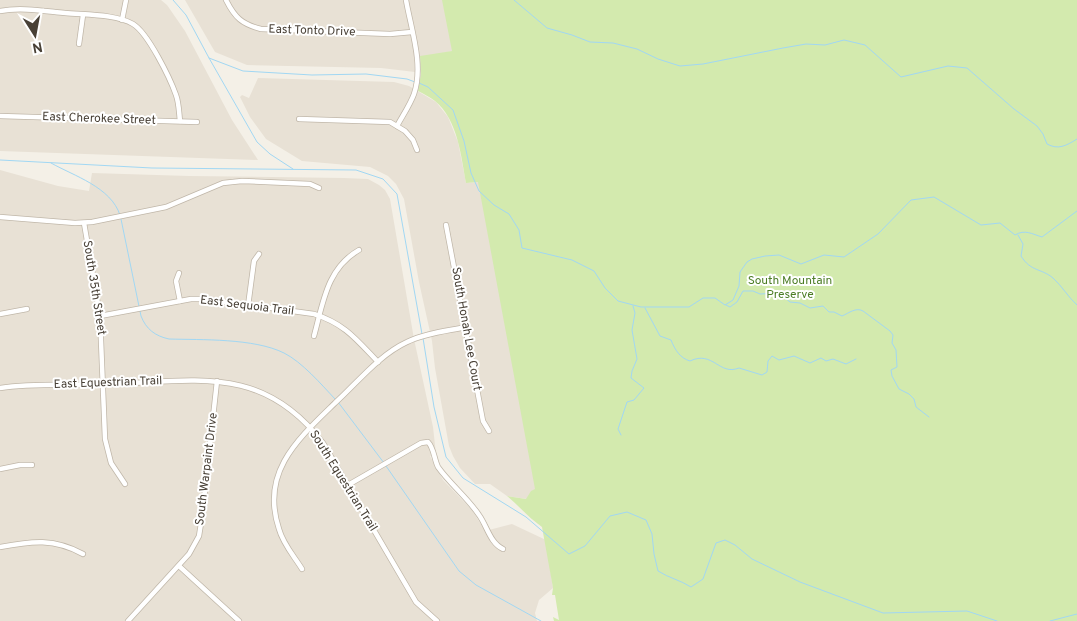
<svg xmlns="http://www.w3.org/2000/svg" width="1077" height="621" font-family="Overpass,sans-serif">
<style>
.residential{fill:#e8e1d5}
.green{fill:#d3eaae}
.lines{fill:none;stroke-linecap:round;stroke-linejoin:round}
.stream{stroke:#a1d7f3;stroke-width:1}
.street-casing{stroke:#c0b7a9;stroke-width:6}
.street{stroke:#fff;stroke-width:4.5}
.labels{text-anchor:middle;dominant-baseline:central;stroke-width:4;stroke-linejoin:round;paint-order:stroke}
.street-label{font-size:12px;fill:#484036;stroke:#fff}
.park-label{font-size:12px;fill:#4c7d26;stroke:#fff}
</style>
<rect width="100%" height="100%" fill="#f4f0e7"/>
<g class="residential">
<polygon points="0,0 161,0 167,5 185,31 232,120 258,160 0,151"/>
<polygon points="185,0 443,0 454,51 414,58 415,72 381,68 247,65 215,52"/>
<polygon points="258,78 394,82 409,86 436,102 448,117 458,142 466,183 479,182 536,489 527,499 507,496 490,484 475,484 460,468 453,456 449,446 435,368 432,341 419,282 404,199 396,184 388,176 370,167 302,161 266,139 250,117 240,97 242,95 249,98"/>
<polygon points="0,170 58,186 89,191 92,173 189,176 344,178 368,179 379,185 385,190 390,199 414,339 433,427 436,454 430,456 443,480 472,510 485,531 512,524 546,540 553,588 539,600 535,613 537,621 0,621"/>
</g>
<path class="green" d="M442,0H1077V621H554L553,617L559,620L555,595H552L553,588L542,527C529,518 519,506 507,496L526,499L531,491L535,489L478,182L466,183C461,156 458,120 435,101C430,97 424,94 418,91L421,74L420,56L452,51Z"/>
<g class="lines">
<g class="stream">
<polyline points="173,0 186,15 209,58 257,142 270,154 293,169"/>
<path d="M514,0L547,28L572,35L590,42L613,43L637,49L658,59L680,66L703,64L783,48L806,44L825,45L844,40L865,45L901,77L948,66L967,68L1014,109L1037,126L1043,134L1047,144C1058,150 1066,146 1077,139"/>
<polyline points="209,58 243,71 312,75 366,74 407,79 415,82"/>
<path d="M419,83L428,87L453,110L464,141L471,173L479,191L494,205L509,214L519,230L522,248L572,260L594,271L605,288L618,301L641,307H689L703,298H715L725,305L733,300L739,286L740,272L747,262L752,259L765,256L779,255L801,264L824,255L844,257L878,234L911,200L934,197L981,225L1000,223L1015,235C1025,229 1032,234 1042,237L1077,211"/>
<polyline points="0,160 152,168 356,170 383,179 397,194 422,334"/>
<path d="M51,163C74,176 111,187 120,215"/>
<path d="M121,219L141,316C146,329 155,336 169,339C201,340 254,338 284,353C302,362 321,384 335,399"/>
<path d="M1018,235L1023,244L1021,256C1031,272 1041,268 1053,278C1062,286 1068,297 1077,305"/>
<path d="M726,305L730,307L737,302L743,291H753L760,294L779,293L790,302L800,303L810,308L823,306L829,312H834L842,316C849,313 856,307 863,311L890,331L893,335L892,343L896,350L897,367L891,370L892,376L899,389L909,394L914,399L916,407L929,417"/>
<path d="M645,308L660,336L671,340C675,350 680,358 690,361C713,350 719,376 739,368L762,375L767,372L768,361L772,356L779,360L794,356L810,363L821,358L826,361L833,359L846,364L856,359"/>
<path d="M423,338L434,407L446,457L463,478L526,517L569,554L585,546L610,516L627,512L646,520L652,534L654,554L658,571C669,578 680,580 691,587L703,579L716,543L725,540L735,545L752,559L800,582L883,613L967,611L997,621"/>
<polyline points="338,402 384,463"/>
<polyline points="621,435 618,429 627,402 634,400 644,388 631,378 632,371 637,359 632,330 635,313 633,306"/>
<polyline points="386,466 459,571 476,585 541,621"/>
<polyline points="1050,621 1077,614"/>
</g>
<defs>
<g id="street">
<path d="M226,0C235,18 242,24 261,29L390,34L412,32"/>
<path d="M0,11C21,7 44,11 65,13C84,15 116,14 133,24C148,33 170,78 176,95C179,103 179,113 180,121"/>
<polyline points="122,20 126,0"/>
<polyline points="79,44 83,15"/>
<polyline points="0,116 197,122"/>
<polyline points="299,119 390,122 405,131 413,140 417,150"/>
<path d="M397,126C403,115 410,105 414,94C424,65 411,29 406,0"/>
<polyline points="0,217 75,223 92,222 166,207 223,183 242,181 310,184 319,188"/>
<polyline points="84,223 100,316 105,439 111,463 125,484"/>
<polyline points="446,225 483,421 489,431"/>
<polyline points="179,273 176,281 180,301"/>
<polyline points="248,306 254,261 259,254"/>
<polyline points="0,314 27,309"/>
<path d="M100,316L191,299H204L314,314C345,324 356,339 378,362"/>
<path d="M314,336C323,303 327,268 359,250"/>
<path d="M0,388C34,383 69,386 103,384C193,382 261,362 323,443L416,602L437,621"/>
<polyline points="0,469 20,465 32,465"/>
<path d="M348,485L421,443L428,442C434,448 434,459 438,467C450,484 467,497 479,515C487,526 490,543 503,549"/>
<path d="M0,547C32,541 54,538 83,554"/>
<polyline points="179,566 239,621"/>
<path d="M302,569C294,556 283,544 279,529C260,472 298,439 335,403C358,382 379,355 407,342C425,333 447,331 466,327"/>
<polyline points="128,621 189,554 199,536 202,517 217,381"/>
</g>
</defs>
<use href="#street" class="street-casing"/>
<use href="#street" class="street"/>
</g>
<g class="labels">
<g class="street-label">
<text transform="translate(312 31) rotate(2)">East Tonto Drive</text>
<text transform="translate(99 119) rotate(2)">East Cherokee Street</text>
<text transform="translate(94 288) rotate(81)">South 35th Street</text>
<text transform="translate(247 306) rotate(7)">East Sequoia Trail</text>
<text transform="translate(466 329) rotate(80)">South Honah Lee Court</text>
<text transform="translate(108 383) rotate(-2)">East Equestrian Trail</text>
<text transform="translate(207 469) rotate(-83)">South Warpaint Drive</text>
<text transform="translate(343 481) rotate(58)">South Equestrian Trail</text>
</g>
<g class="park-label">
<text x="790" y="281">South Mountain<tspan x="790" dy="14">Preserve</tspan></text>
</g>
</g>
<g transform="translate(35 35) rotate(169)" stroke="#ffffff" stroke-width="4" paint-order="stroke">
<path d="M0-4L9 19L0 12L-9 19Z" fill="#484036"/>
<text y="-8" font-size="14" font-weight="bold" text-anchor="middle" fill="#484036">N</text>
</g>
</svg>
